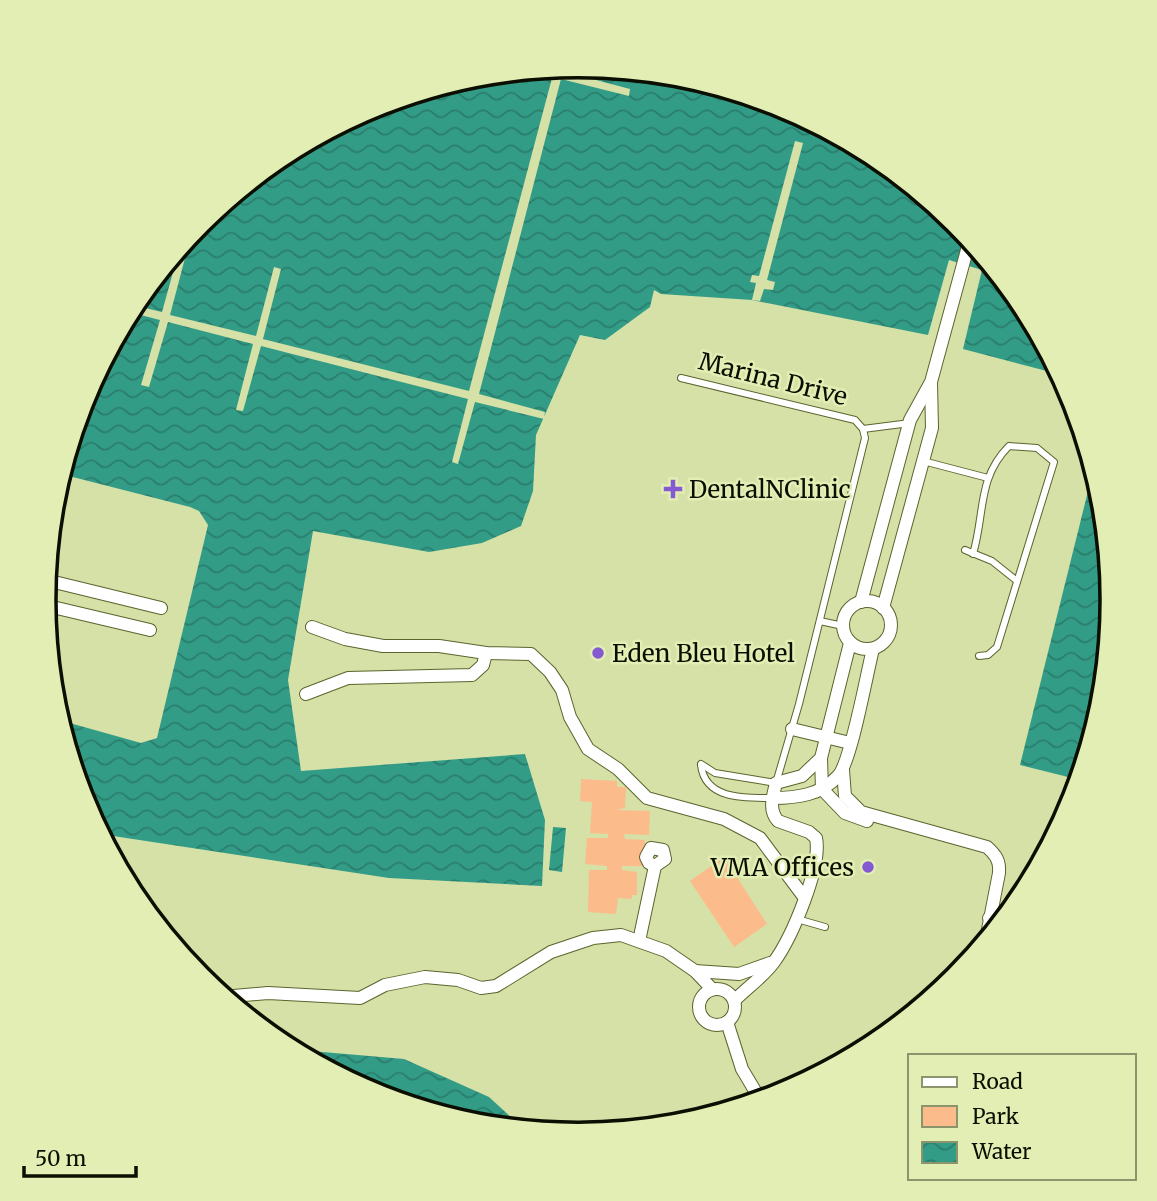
<svg xmlns="http://www.w3.org/2000/svg" width="1157" height="1201" font-family="Merriweather,serif">
<style>
.green{fill:#fcbb8b}
.water{fill:url(#water-waves)}
.pier{fill:#d5e1a7}
.lines{fill:none;stroke-linecap:round;stroke-linejoin:round}
.service-casing{stroke:#5b642e;stroke-width:8}
.minor-casing{stroke:#5b642e;stroke-width:14}
.service{stroke:#fff;stroke-width:6}
.minor{stroke:#fff;stroke-width:12}
.poi-dot{fill:#8559d2;stroke:#e2eeb4;stroke-width:2.5}
.labels{text-anchor:middle;dominant-baseline:central;stroke-width:5;stroke-linejoin:round;paint-order:stroke}
.street-label{font-size:24px;fill:#0b0e00;stroke:#e2eeb4}
.poi-label{font-size:24px;fill:#0b0e00;stroke:#e2eeb4;text-anchor:start}
.rim{fill:none;stroke:#0b0e00;stroke-width:3.5}
</style>
<defs>
<pattern id="water-waves" width="16" height="10" patternUnits="userSpaceOnUse" patternTransform="scale(1.75)"><rect width="16" height="10" fill="#339c87"/><path d="M0 5q4-4 8 0t8 0" fill="none" stroke="#297e6c"/></pattern>
</defs>
<rect width="100%" height="100%" fill="#d5e1a7"/>
<g class="green">
<polygon points="581,779 617,781 617,787 626,787 625,808 616,810 650,811 649,835 624,834 625,839 645,840 644,866 622,866 622,870 637,872 637,895 632,895 632,899 618,898 616,914 588,912 589,870 607,870 607,866 585,864 587,838 608,838 608,834 590,833 592,802 580,801"/>
<polygon points="724,857 767,924 734,947 690,881"/>
</g>
<g class="water">
<path d="M579,66L683,76L784,107L876,156L957,223L1023,304L1062,375L963,349L982,270L949,260L928,335L752,300L661,294L654,290L650,307L605,340L580,335L536,435L533,491L521,526L482,543L429,552L313,531L288,680L301,771L525,754L545,820L542,886L389,878L100,834L84,805L59,720L141,743L157,738L208,525L199,511L190,507L61,474C69,448 74,418 86,393C163,229 295,116 473,76C507,69 544,69 579,66Z"/>
<polygon points="1094,467 1103,497 1113,601 1103,705 1080,780 1020,765"/>
<polygon points="553,827 566,828 562,872 549,870"/>
<polygon points="288,1049 404,1059 489,1097 525,1130 474,1125 374,1094"/>
</g>
<g class="pier">
<polygon points="551,68 630,89 629,96 561,79 479,394 545,412 544,419 475,402 458,464 452,462 468,399 261,346 243,411 236,410 253,344 168,322 149,387 141,385 160,320 129,312 133,305 162,312 180,247 184,242 189,243 170,315 256,336 274,267 281,269 263,339 469,391 552,78 525,71"/>
<polygon points="795,141 803,143 767,280 775,282 773,290 764,289 760,301 752,300 756,283 750,282 752,275 759,276"/>
</g>
<g class="lines">
<defs>
<g id="service">
<polyline points="681,378 855,420 863,429 865,438 799,704 776,783 715,773 701,764"/>
<polyline points="863,429 910,423"/>
<polyline points="923,461 988,478"/>
<polyline points="965,550 992,561 1017,581"/>
<path d="M973,554C985,514 977,478 1009,446L1037,448L1054,462L997,647L988,655L979,656"/>
<polyline points="820,621 843,626"/>
<path d="M701,765C705,800 745,798 773,798"/>
<polyline points="797,919 825,927"/>
</g>
<g id="minor">
<polyline points="46,580 161,608"/>
<circle cx="867" cy="625" r="24"/>
<polyline points="861,602 910,420 931,382 970,239"/>
<polyline points="44,605 150,630"/>
<polyline points="883,608 932,428 931,383"/>
<polyline points="312,627 345,639 383,646 439,646 486,653 531,654 550,672 562,690 570,717 588,749 618,769 647,798 724,819 760,838 804,897"/>
<polyline points="306,694 348,678 472,675 483,665 486,653"/>
<polyline points="792,729 850,743"/>
<polyline points="821,758 822,789 845,813 867,821"/>
<path d="M843,770L845,796L861,812L987,847C996,855 1000,861 999,873L985,945"/>
<path d="M773,798C797,798 821,795 838,776C851,763 867,672 873,649"/>
<polyline points="989,918 1004,921"/>
<polyline points="639,941 655,866 665,859 663,850 651,848 646,857 649,863 655,866"/>
<polyline points="695,971 739,974 770,963"/>
<circle cx="717" cy="1007" r="18"/>
<polyline points="222,997 268,993 360,998 385,985 425,977 458,980 481,988 496,986 551,952 593,938 621,935 666,951 695,971 712,989"/>
<path d="M735,1000C747,988 764,976 774,962C792,937 822,867 816,838L809,832L778,821C768,810 773,796 776,783L802,776L821,758L850,643"/>
<polyline points="727,1022 742,1069 761,1101"/>
</g>
</defs>
<use href="#service" class="service-casing"/>
<use href="#minor" class="minor-casing"/>
<use href="#service" class="service"/>
<use href="#minor" class="minor"/>
</g>
<g class="poi-dot">
<path d="M669.5 478.5h7v7h7v7h-7v7h-7v-7h-7v-7h7z"/>
<circle cx="598" cy="653" r="7"/>
<circle cx="868" cy="867" r="7"/>
</g>
<g class="labels">
<g class="street-label">
<text transform="translate(773 379) rotate(14)">Marina Drive</text>
</g>
<g class="poi-label">
<text x="689" y="489">DentalNClinic</text>
<text x="612" y="653">Eden Bleu Hotel</text>
<text x="854" y="867" text-anchor="end">VMA Offices</text>
</g>
</g>
<path d="M0 0H1157V1201H0ZM56 600a522 522 0 1 1 1044 0a522 522 0 1 1-1044 0Z" fill="#e2eeb4" fill-rule="evenodd"/>
<path class="rim" d="M56 600a522 522 0 1 1 1044 0a522 522 0 1 1-1044 0Z"/>
<rect x="908" y="1054" width="228" height="126" fill="#e2eeb4" stroke="#8c946c" stroke-width="2"/>
<rect x="922" y="1077" width="35" height="10" fill="#ffffff" stroke="#8c946c" stroke-width="2"/>
<text x="972" y="1089" font-size="21" fill="#0b0e00">Road</text>
<rect x="922" y="1106" width="35" height="21" fill="#fcbb8b" stroke="#8c946c" stroke-width="2"/>
<text x="972" y="1124" font-size="21" fill="#0b0e00">Park</text>
<rect x="922" y="1142" width="35" height="21" fill="url(#water-waves)" stroke="#8c946c" stroke-width="2"/>
<text x="972" y="1159" font-size="21" fill="#0b0e00">Water</text>
<path d="M24 1166v10h112v-10" fill="none" stroke="#0b0e00" stroke-width="3.5"/>
<text x="35" y="1166" font-size="21" fill="#0b0e00" stroke="#e2eeb4" stroke-width="5" paint-order="stroke">50 m</text>
</svg>
